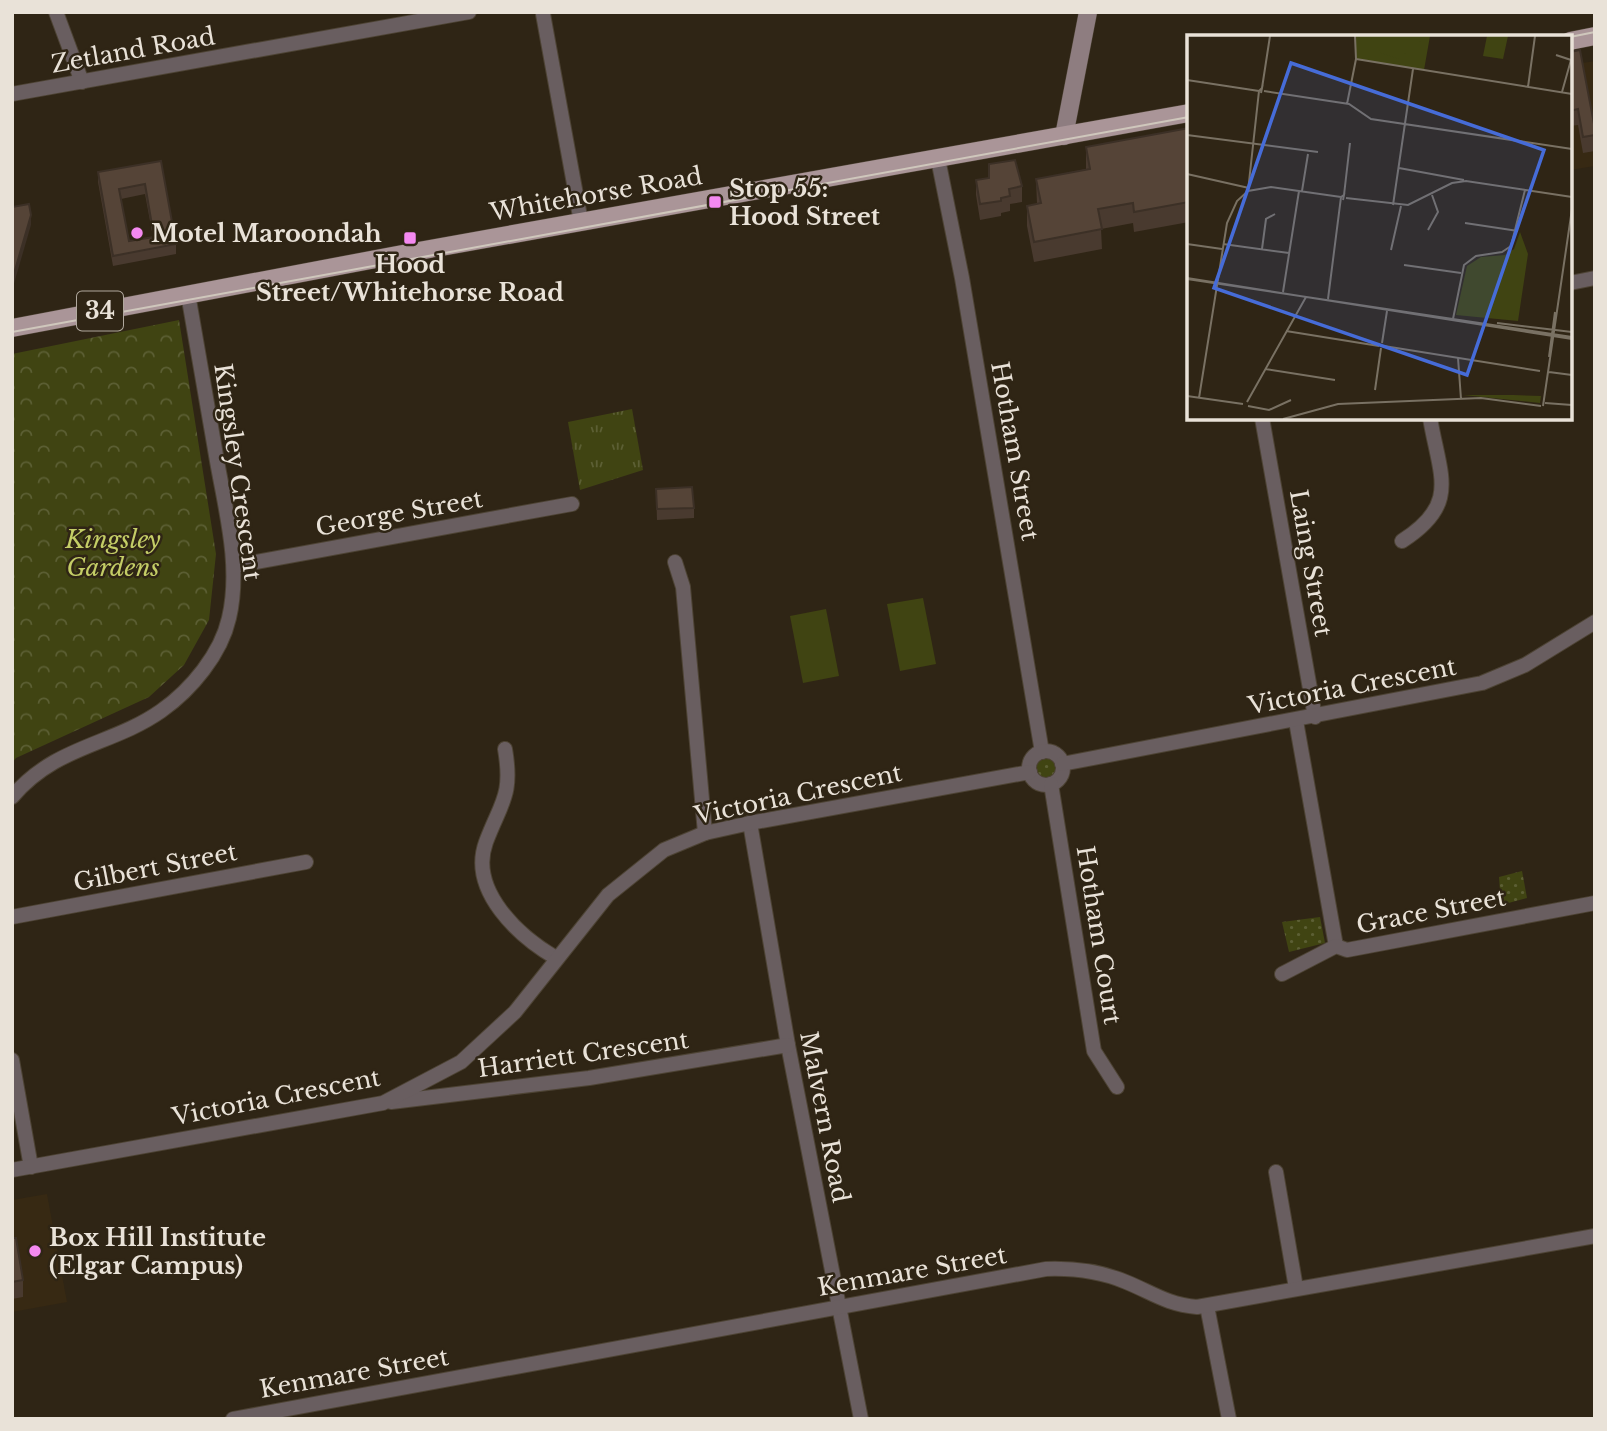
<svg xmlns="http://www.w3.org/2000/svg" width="1607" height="1431" font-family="'Libre Baskerville',serif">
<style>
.built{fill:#372913}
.grass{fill:url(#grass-tufts)}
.park{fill:url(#park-crowns)}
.garden{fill:url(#garden-dots)}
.pitch{fill:#404412}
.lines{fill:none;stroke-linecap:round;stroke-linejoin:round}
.street-casing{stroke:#4d4334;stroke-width:16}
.secondary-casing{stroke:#4d4334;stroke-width:19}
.primary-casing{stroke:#4d4334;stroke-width:19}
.street{stroke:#695e60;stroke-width:14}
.secondary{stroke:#8e7d80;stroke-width:18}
.primary{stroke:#aa9598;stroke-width:18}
.tram{stroke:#cfc7bc;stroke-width:2}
.wall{fill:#493a2f;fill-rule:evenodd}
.shaded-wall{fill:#3c3026}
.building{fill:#554437;stroke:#3c3026;stroke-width:2;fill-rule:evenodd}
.poi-dot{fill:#f489f0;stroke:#2f2515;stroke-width:2.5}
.labels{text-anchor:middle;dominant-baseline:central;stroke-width:5;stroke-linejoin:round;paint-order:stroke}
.shield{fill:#2f2515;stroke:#b1a99e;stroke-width:2}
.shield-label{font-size:23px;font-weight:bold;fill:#e9e2d8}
.street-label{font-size:24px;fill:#e9e2d8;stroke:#2f2515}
.poi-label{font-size:24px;font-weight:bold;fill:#e9e2d8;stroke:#2f2515;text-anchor:start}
.park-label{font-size:24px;font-style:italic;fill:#c4cd66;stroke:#2f2515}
.inset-road{fill:none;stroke:#797163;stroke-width:2}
.view{fill:#466cd8;fill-opacity:0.15;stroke:#466cd8;stroke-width:3.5}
.inset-edge{fill:none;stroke:#e9e2d8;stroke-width:3.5}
</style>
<defs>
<pattern id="grass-tufts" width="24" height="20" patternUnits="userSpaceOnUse" patternTransform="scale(1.75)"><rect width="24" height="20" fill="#404412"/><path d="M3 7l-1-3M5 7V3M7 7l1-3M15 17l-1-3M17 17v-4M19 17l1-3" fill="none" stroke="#5c5f34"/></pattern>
<pattern id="park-crowns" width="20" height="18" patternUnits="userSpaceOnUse" patternTransform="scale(1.75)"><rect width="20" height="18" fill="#404412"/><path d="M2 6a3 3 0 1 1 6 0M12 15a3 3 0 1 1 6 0" fill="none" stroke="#5c5f34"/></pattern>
<pattern id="garden-dots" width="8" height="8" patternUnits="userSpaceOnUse" patternTransform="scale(1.75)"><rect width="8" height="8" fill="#404412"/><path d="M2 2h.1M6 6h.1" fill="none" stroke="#5c5f34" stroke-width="1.8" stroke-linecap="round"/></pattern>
</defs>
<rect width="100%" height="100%" fill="#2f2515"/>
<g class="built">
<polygon points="1595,61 1595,166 1570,170 1570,65"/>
<polygon points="47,1194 67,1302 12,1312 12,1200"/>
</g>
<polygon class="grass" points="632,409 643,470 580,490 568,422"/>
<polygon class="park" points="179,320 216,554 209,620 184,665 149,697 16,758 12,763 12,354"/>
<g class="garden">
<circle cx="1047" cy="769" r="11"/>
<polygon points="1522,871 1527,898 1501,905 1499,877"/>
<polygon points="1320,917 1325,943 1289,952 1282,922"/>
</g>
<g class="pitch">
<polygon points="923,598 936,664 900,671 887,604"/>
<polygon points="826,609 839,676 803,683 790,616"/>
</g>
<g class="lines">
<defs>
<g id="street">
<polyline points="56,12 82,82"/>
<polyline points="543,14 581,222"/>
<polyline points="12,94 469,12"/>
<polyline points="938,159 962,278 1042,752"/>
<polyline points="1570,283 1595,278"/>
<polyline points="1262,418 1315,717"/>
<path d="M1402,541C1460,504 1440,477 1430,418"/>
<polyline points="675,562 683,587 705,833"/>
<polyline points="234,566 572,504"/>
<polyline points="1296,721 1336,946"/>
<path d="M505,749C513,796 501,802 486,842C468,891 520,937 556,958"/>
<circle cx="1046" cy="768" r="17"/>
<polyline points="1062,764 1482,683 1525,665 1595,622"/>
<polyline points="1051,784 1094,1051 1117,1087"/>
<path d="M12,797C56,745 111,746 161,711C191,690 221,654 229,618C241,567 226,512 217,461C207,405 198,350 188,294"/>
<polyline points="750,823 788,1045 861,1419"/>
<polyline points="12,917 306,862"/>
<polyline points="1282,974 1336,946 1347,950 1595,903"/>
<polyline points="12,1060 31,1167"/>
<polyline points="391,1102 589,1078 788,1045"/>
<polyline points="12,1170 383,1103 461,1062 515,1012 608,895 664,850 705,833 750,823 1030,772"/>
<polyline points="1276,1172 1296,1288"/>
<polyline points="1207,1306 1229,1419"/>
<path d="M233,1419L1046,1269C1074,1268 1100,1271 1126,1282C1153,1293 1166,1304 1197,1307L1595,1236"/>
</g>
<polyline id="secondary" points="1064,136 1088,12"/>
<g id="primary">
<polyline points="1570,41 1595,36"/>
<polyline points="12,328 413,252 1189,113"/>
</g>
</defs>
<use href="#street" class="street-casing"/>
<use href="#secondary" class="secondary-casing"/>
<use href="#primary" class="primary-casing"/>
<use href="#street" class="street"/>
<use href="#secondary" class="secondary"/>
<use href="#primary" class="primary"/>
<g class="tram">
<polyline points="1570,37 1595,32"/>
<polyline points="12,332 1189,117"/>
</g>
</g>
<g class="wall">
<polygon points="1570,52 1595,129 1595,151 1583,153 1578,125 1570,126"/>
<polygon points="1189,128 1189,222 1134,232 1133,223 1101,229 1102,249 1034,262 1027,226 1027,206 1037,204 1036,179 1086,169 1086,147"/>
<path d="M161,161L176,244V254L113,266L98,182V172ZM145,194L153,237L129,241L121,199Z"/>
<polygon points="989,178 1022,186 1022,202 1010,204 1010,211 1001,213 1001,216 980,220 976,195 976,180"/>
<polygon points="656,489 694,508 694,518 657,520"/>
<polygon points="12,1238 23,1280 23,1297 12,1299"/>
</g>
<polygon class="shaded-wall" points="31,215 31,225 13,287 13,277"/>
<g class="building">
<polygon points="1580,50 1595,129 1595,135 1583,137 1578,109 1570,111 1570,52"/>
<polygon points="1189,128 1189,202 1134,212 1133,203 1098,209 1102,229 1034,242 1027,206 1041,203 1036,179 1090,169 1086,147"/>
<polygon points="1015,160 1022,186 1009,189 1010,196 1001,198 1001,201 980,204 976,180 989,178 989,164"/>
<path d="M161,161L176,244L113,256L98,172ZM145,184L154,237L129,241L119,189Z"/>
<polygon points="29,204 31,215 13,277 12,207"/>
<polygon points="692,487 694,508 657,509 656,489"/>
<polygon points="12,1238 16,1238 23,1280 12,1282"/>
</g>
<g class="poi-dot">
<rect x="708" y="195" width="14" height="14" rx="3.5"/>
<circle cx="137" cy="233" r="7"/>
<rect x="403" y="231" width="14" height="14" rx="3.5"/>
<circle cx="35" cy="1251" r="7"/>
</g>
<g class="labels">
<rect class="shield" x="77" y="291.5" width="46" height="39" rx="5"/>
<g class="shield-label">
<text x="100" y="311">34</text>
</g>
<g class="street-label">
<text transform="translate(133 50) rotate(-10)">Zetland Road</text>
<text transform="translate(596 194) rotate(-10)">Whitehorse Road</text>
<text transform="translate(1015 451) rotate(80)">Hotham Street</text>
<text transform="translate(238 472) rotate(82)">Kingsley Crescent</text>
<text transform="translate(399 513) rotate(-10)">George Street</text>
<text transform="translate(1311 563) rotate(80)">Laing Street</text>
<text transform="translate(1352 686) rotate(-11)">Victoria Crescent</text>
<text transform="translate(798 794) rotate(-12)">Victoria Crescent</text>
<text transform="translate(155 867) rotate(-11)">Gilbert Street</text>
<text transform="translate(1431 911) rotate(-11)">Grace Street</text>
<text transform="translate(1099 935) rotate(81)">Hotham Court</text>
<text transform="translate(583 1054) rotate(-8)">Harriett Crescent</text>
<text transform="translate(276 1097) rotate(-11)">Victoria Crescent</text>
<text transform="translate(825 1117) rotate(79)">Malvern Road</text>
<text transform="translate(912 1271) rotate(-10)">Kenmare Street</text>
<text transform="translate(354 1373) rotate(-10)">Kenmare Street</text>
</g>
<g class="poi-label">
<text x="729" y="188">Stop 55:<tspan x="729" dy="28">Hood Street</tspan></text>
<text x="151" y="233">Motel Maroondah</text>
<text x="410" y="264" text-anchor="middle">Hood<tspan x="410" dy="28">Street/Whitehorse Road</tspan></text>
<text x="49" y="1237">Box Hill Institute<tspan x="49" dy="28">(Elgar Campus)</tspan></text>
</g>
<g class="park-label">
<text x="113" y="539">Kingsley<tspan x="113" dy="28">Gardens</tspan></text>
</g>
</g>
<g transform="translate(1187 35)">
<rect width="385" height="385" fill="#2f2515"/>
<path d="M276,360H326L354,361L353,368Z" fill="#404412"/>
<path d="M168,1H243L237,35L169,24ZM333,197L341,219L331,286L269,280L280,231L294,222L318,220L327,214Z" fill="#404412"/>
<path d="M183,1H239L212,24L194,18ZM300,1H321L316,24L296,21Z" fill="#404412"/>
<path class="inset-road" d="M168,1L169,24M369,20L384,25L375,57M169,24L385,59M0,45L72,56M341,52L348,1M75,53L83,1M77,56L162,69L184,84L385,114M160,69L169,24M0,100L131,117M212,133L277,145M0,139L62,153M61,156L72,56L75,53L74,58M115,156L121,119M157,160L163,108M159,163L221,170L265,148L279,146L385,162M206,170L226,34M278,188L331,196M241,195L251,177L245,160M0,209L35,214M36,209L102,218M75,214L79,184L88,179M204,215L214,171M217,230L274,238M0,243L385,304M0,244L385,302M96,257L112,156M141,264L154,162L157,160L156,165M266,284L277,230L289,221L315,217L324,211L338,155M310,288L385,297M99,296L192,311M195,308L200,276M197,311L353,336M362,322L368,277M271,323L274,364M78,334L148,345M362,337L385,340M188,355L194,313M0,361L56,369M12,363L40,188L50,166L61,156L84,152L154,162M60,367L119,262M358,368L385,370M61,371L82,375L104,365M356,371L385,174M96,384L151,369L294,363L354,371"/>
<path class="view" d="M104,28L357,115L280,340L27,253Z"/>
<rect width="385" height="385" class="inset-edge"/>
</g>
<rect width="1607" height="1431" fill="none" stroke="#e9e2d8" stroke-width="28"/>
</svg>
